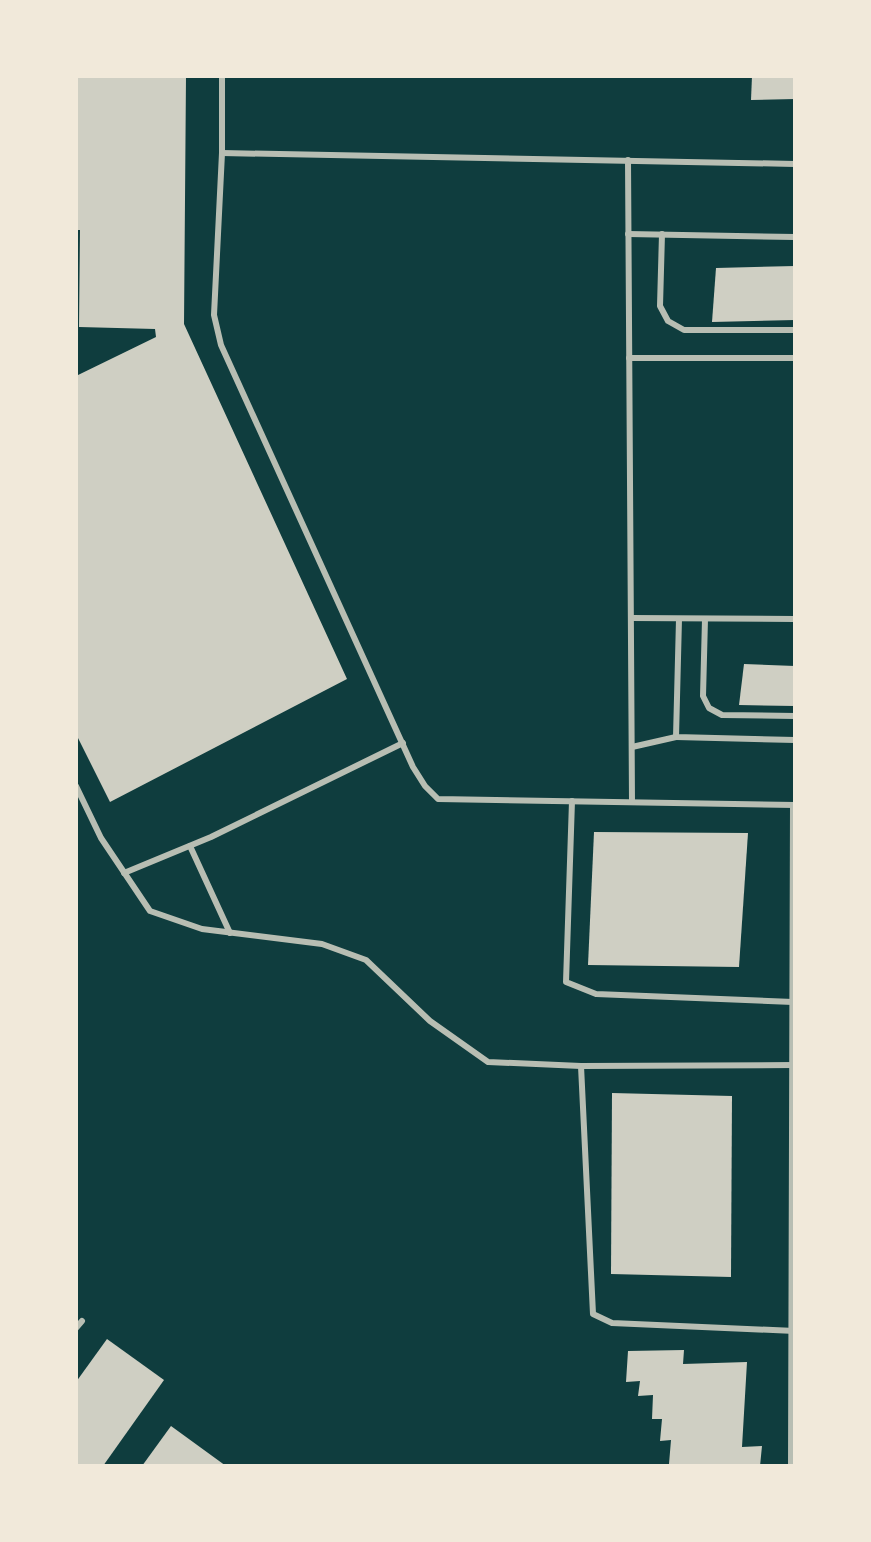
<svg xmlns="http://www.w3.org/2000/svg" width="871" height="1542" font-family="'DejaVu Sans',sans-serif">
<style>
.building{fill:#cfcfc3}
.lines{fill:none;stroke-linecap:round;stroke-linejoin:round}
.service{stroke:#b8beb3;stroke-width:6}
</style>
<rect width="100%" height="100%" fill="#0f3d3e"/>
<g class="building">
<polygon points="76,76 186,76 184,324 347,679 110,802 76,734 76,376 156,337 155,329 79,327 80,230 76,230"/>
<polygon points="752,76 795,76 795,99 751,100"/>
<polygon points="795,266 795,320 712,322 716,268"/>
<polygon points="744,664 795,666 795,706 739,705"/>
<polygon points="594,832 748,833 739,967 588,965"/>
<polygon points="612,1093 732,1096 731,1277 611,1274"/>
<polygon points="107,1339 164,1380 103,1466 76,1466 76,1382"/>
<polygon points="684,1350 683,1364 747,1362 742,1447 762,1446 760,1466 679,1466 679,1464 669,1464 671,1440 660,1441 662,1419 652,1419 653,1395 638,1396 640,1381 626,1382 628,1351"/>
<polygon points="171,1426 226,1466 142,1466"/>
</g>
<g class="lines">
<g class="service">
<polyline points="222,76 222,153 214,315 221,345 413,767 425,786 438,799 795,805"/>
<polyline points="222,153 795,164"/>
<polyline points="628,160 632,802"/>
<polyline points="628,234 795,237"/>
<polyline points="662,234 660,306 668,321 684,330 795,330"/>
<polyline points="629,358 795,358"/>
<polyline points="631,618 795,619"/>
<polyline points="679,619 676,737 795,740"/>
<polyline points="705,619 703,696 709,708 722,715 795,716"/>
<polyline points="632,747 676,737"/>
<polyline points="76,786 101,838 150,911 202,929 322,944 366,960 430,1021 488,1062 581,1066"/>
<polyline points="572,801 566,982 596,994 793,1002"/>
<polyline points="190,846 230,933"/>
<polyline points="124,873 211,837 403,743"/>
<polyline points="795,1065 581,1066 593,1314 612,1323 795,1331"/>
<polyline points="76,1328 82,1321"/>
<polyline points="791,1466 793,805"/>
</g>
</g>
<rect width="871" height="1542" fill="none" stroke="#f1e9da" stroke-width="156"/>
</svg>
